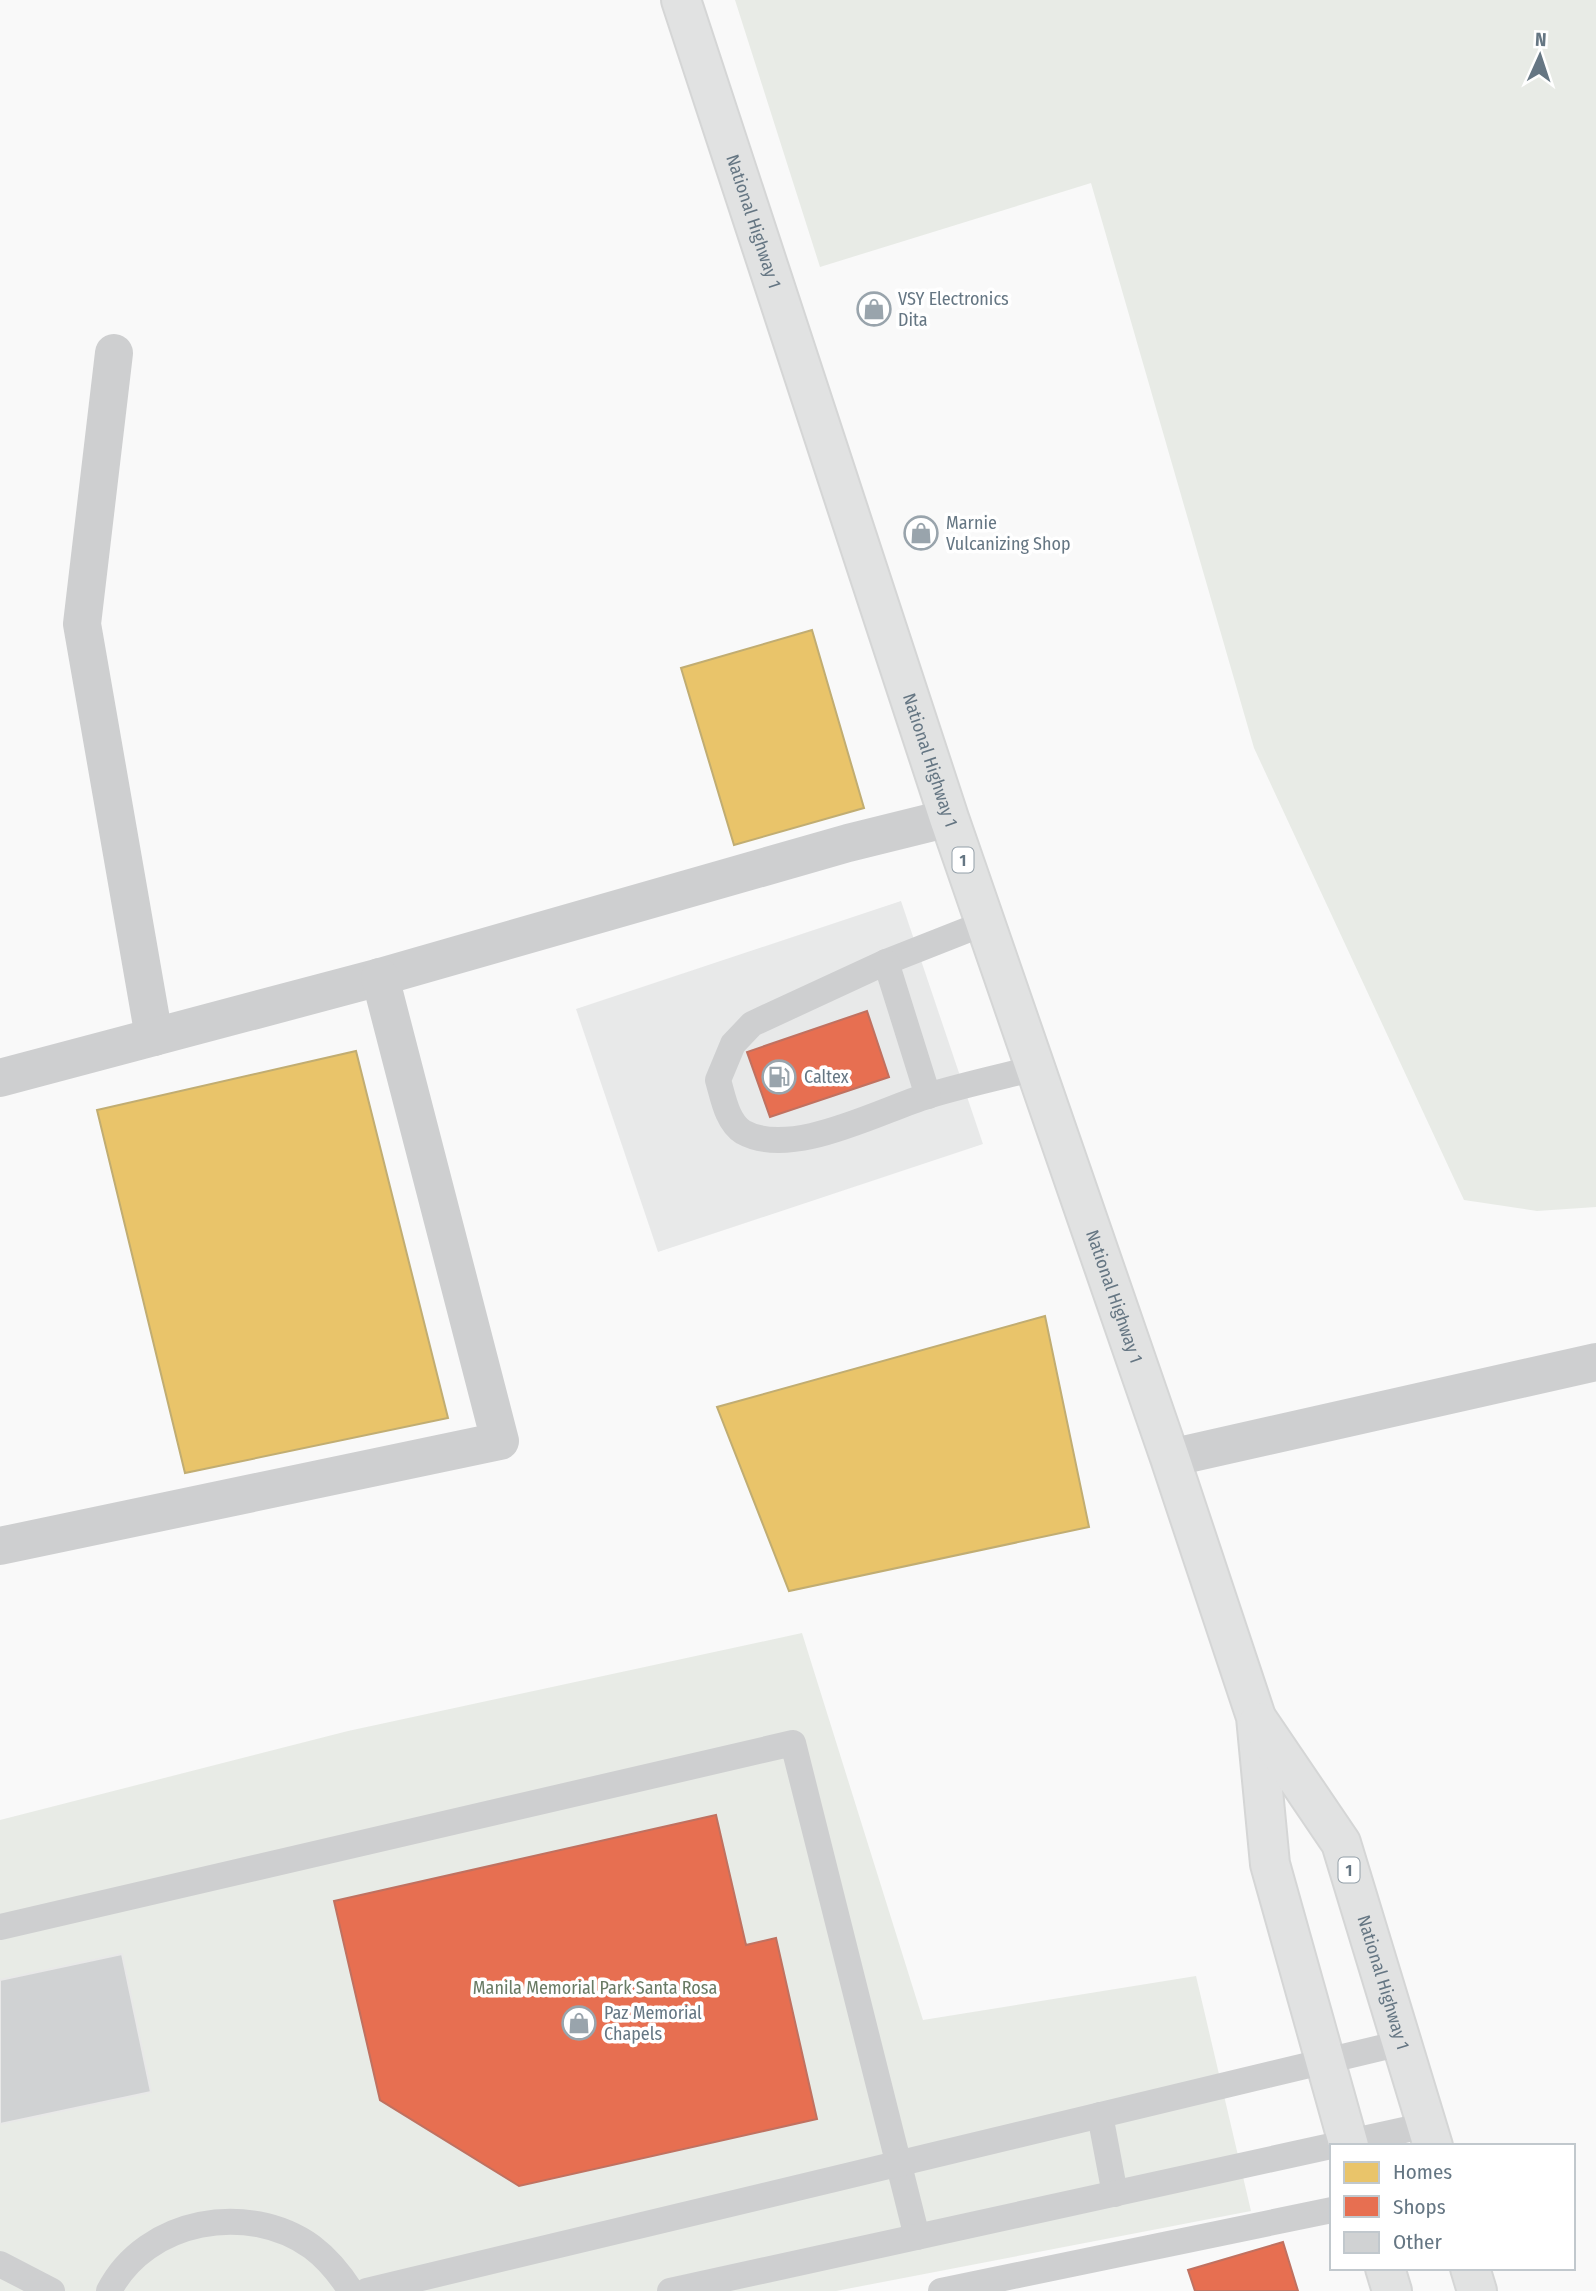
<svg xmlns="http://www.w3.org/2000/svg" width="1596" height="2291" font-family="'Fira Sans Condensed',sans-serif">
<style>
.built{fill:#e8e9e9}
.green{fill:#e8ebe6}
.homes{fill:#e9c46a;stroke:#c1ad72;stroke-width:2}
.shops{fill:#e76f51;stroke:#c07160;stroke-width:2}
.building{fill:#d0d2d3;stroke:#e8e8e8;stroke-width:2}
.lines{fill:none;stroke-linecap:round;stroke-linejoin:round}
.highway-casing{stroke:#d5d6d6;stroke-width:42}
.lane{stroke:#cecfd0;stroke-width:26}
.street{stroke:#cecfd0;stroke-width:38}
.highway{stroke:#e1e2e2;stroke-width:38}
.labels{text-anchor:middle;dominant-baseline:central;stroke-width:7;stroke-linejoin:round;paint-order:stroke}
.shield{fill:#fff;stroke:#939fa8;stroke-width:2}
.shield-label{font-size:16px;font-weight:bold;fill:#657683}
.street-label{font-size:18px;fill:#657683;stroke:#fff}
.poi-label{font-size:18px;fill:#657683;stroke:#fff;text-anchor:start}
.park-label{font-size:18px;fill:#687a64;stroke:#fff}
</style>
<rect width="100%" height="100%" fill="#f9f9f9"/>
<polygon class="built" points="901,901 983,1144 658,1252 576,1009"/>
<g class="green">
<polygon points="735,0 1596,0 1596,1207 1537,1211 1464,1200 1254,748 1091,183 820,267"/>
<polygon points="802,1633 923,2020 1196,1976 1251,2211 836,2291 0,2291 0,1820 348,1731"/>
</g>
<g class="homes">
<polygon points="812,630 864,808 734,845 681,668"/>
<polygon points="356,1051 448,1418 185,1473 97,1110"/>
<polygon points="1045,1316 1089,1527 789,1591 717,1407"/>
</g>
<g class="shops">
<polygon points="867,1011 889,1077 770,1117 747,1052"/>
<polygon points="716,1815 746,1945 776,1938 817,2119 519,2186 380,2100 334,1901"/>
<polygon points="1283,2242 1298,2291 1195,2291 1188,2270"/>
</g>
<polygon class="building" points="122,1954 151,2092 0,2124 0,1980"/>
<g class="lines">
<defs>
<g id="highway">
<path id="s1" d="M681,0L949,818L1170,1458L1256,1717L1270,1864L1349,2146"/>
<path id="s2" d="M1259,1722L1341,1843L1433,2146"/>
<polyline points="1385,2268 1392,2291"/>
<polyline points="1470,2268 1477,2291"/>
</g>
</defs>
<use href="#highway" class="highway-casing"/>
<g class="lane">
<path d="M985,923L886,962L752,1024L733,1044L718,1080C723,1097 727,1122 743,1132C791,1159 879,1111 927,1096C963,1085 1000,1077 1036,1068"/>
<polyline points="886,962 928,1096"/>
<polyline points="0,1927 793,1743 917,2237"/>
<polyline points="1100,2115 1115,2194"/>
<polyline points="0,2264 52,2291"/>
<path d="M109,2291C146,2219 248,2201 312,2247C328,2259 340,2274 351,2291"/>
<polyline points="367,2291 1401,2043"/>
<polyline points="670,2291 1427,2125"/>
<polyline points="941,2291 1332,2210"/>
</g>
<g class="street">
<polyline points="114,353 82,624 154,1037"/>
<polyline points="0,1078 380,977 848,843 949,818"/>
<polyline points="1170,1458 1596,1362"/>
<polyline points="0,1546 500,1441 380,977"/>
</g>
<use href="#highway" class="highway"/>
</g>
<defs>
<symbol id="shop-ring" viewBox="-11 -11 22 22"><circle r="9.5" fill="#fff" stroke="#99a4ac" stroke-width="1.5"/><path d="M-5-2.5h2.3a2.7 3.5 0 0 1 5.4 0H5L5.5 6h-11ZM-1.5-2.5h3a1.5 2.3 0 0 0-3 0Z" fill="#99a4ac"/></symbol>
<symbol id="fuel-ring" viewBox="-11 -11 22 22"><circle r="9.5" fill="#fff" stroke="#99a4ac" stroke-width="1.5"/><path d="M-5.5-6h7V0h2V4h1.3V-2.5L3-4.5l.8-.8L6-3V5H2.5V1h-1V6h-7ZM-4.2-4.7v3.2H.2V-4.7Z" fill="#99a4ac"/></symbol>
</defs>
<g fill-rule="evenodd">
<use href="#shop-ring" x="855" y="290" width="38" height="38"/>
<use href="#shop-ring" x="902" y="514" width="38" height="38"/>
<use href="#fuel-ring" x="760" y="1058" width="38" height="38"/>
<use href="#shop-ring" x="560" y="2004" width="38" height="38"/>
</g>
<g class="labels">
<g class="shield">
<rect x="952.5" y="847.5" width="21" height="25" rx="5"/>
<rect x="1338.5" y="1857.5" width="21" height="25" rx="5"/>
</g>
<g class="shield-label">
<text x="963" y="860">1</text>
<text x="1349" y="1870">1</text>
</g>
<g class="street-label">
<text stroke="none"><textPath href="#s1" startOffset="233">National Highway 1</textPath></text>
<text stroke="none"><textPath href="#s1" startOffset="800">National Highway 1</textPath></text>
<text stroke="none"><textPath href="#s1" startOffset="1367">National Highway 1</textPath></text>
<text stroke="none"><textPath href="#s2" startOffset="292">National Highway 1</textPath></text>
</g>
<g class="poi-label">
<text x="898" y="299">VSY Electronics<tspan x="898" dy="21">Dita</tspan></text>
<text x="946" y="523">Marnie<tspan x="946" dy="21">Vulcanizing Shop</tspan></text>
<text x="804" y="1077">Caltex</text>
<text x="604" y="2013">Paz Memorial<tspan x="604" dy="21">Chapels</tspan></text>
</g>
<g class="park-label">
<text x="595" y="1988">Manila Memorial Park Santa Rosa</text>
</g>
</g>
<rect x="1330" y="2144" width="245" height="126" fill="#ffffff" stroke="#c1c8cd" stroke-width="2"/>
<rect x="1344" y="2162" width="35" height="21" fill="#e9c46a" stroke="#c1c8cd" stroke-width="2"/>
<text x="1393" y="2179" font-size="21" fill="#657683">Homes</text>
<rect x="1344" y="2196" width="35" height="21" fill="#e76f51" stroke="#c1c8cd" stroke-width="2"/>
<text x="1393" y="2214" font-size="21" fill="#657683">Shops</text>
<rect x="1344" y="2232" width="35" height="21" fill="#d0d2d3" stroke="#c1c8cd" stroke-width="2"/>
<text x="1393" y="2249" font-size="21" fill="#657683">Other</text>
<g transform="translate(1540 56) rotate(3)" stroke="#ffffff" stroke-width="5" paint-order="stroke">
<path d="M0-5L12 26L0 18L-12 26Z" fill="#657683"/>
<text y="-10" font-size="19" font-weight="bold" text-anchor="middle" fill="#657683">N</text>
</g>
</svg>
